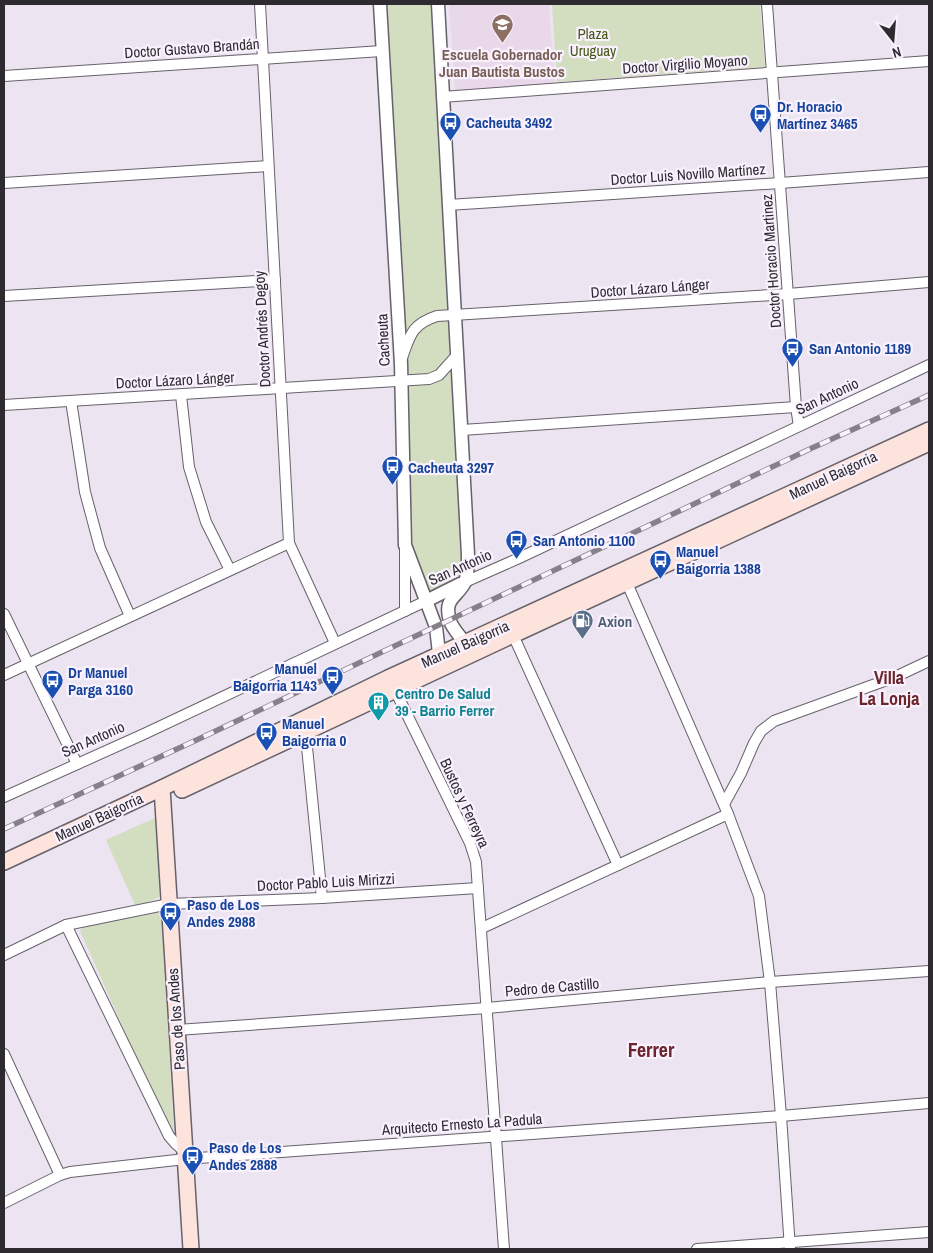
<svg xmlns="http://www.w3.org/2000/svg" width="933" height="1253" font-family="'Archivo Narrow',sans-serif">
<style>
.education{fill:#e9d8ea}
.green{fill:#d3ddc0}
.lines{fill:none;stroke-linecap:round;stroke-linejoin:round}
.minor-casing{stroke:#67616b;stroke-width:12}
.tertiary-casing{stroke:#67616b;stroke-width:15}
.secondary-casing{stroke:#67616b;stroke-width:18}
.minor{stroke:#fff;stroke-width:10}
.tertiary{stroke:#fff;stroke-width:12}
.secondary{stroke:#fce3db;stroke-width:15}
.rail-casing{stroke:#868189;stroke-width:5.5}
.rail{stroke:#f9f2fe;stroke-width:4;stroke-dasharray:11;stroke-linecap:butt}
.labels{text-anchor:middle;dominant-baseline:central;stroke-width:4.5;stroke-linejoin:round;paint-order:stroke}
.park-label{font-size:15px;fill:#475717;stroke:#f9f2fe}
.street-label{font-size:15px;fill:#2e2b30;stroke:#f9f2fe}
.education-label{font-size:15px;font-weight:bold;fill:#785e54;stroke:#f9f2fe}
.transit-label{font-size:15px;font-weight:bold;fill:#164399;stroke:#f9f2fe;text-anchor:start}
.service-label{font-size:15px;font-weight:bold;fill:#4e5e75;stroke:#f9f2fe;text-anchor:start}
.culture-label{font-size:15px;font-weight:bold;fill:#0d838f;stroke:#f9f2fe;text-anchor:start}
.quarter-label{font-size:18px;font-weight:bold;fill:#6c262b;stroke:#f9f2fe}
.district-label{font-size:20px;font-weight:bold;fill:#6c262b;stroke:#f9f2fe}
</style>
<rect width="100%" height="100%" fill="#ece5f1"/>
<polygon class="education" points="449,4 549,4 555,83 455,91"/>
<g class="green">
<polygon points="380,4 438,4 465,582 426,601 409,558"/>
<polygon points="552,4 760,4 765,67 557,82"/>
<polygon points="157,817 159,897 136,907 106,840"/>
<polygon points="161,912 174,1132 130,1043 80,931 84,926"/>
</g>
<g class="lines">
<defs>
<g id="minor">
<polyline points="260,4 289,543 335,643"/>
<polyline points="767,4 796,407 799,426"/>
<polyline points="4,76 382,51"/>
<polyline points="442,97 929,61"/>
<polyline points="4,183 268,166"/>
<polyline points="448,205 780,183 929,172"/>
<polyline points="4,296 275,280"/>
<path d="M402,358C410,335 412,324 437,316L788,294L929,282"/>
<polyline points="181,395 189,467 206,522 230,570"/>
<polyline points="71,401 85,492 100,548 130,616"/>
<polyline points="4,405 429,379 439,375 457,355"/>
<polyline points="462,430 796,407"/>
<polyline points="405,550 405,611"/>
<polyline points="465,582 517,559 929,365"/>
<polyline points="627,583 728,814 759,896 770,982 781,1116 790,1249"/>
<polyline points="4,614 77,764"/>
<polyline points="513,635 618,865"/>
<polyline points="4,675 289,543"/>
<polyline points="393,686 470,843 476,862 504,1249"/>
<polyline points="305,727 322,898"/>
<polyline points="4,797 144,734 426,601"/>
<polyline points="724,804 741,773 754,743 761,731 774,721 895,677 929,661"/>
<polyline points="66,925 169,1136 175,1143 185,1152"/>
<polyline points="482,928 728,814"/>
<polyline points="4,955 66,925 169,904 322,898 478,888"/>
<polyline points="177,1030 487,1008 770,982 929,971"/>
<polyline points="4,1054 60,1175"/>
<polyline points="4,1203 60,1175 70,1172 185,1159 781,1116 929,1103"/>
<polyline points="697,1249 929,1232"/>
</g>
<g id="tertiary">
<polyline points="380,4 401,364 405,545 436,627 440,662"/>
<path d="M438,4L468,555C468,563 468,575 465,582C457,598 443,598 450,621C454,632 465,640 469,651"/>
<polyline points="426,601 460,584"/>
</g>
<g id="secondary">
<polyline points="162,788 191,1249"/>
<polyline points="182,790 513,635 929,443"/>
<polyline points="4,862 162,788 388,678 929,430"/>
</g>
</defs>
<use href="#minor" class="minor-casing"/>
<use href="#tertiary" class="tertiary-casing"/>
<use href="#secondary" class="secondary-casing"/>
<use href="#minor" class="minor"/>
<use href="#tertiary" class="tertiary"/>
<use href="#secondary" class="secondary"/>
<defs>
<polyline id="rail" points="4,829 203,737 812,448 929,395"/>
</defs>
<use href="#rail" class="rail-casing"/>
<use href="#rail" class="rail"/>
</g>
<defs>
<symbol id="school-pin" viewBox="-11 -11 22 30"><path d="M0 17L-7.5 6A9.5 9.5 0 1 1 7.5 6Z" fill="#8d6e63" stroke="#f9f2fe"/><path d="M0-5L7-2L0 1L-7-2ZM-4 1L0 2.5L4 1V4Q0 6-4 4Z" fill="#fff"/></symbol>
<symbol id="bus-pin" viewBox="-11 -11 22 30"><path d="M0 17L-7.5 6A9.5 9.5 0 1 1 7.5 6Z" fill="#1a4fb4" stroke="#f9f2fe"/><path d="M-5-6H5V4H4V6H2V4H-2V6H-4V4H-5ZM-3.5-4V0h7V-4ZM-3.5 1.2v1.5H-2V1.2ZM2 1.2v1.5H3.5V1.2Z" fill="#fff"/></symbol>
<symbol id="fuel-pin" viewBox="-11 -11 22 30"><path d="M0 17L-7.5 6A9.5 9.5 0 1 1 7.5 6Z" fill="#5c6f8a" stroke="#f9f2fe"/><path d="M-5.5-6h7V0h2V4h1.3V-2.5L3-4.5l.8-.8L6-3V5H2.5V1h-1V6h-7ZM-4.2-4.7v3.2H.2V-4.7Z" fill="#fff"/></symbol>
<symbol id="building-pin" viewBox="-11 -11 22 30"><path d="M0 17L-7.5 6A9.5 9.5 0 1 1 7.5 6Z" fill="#0f9aa8" stroke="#f9f2fe"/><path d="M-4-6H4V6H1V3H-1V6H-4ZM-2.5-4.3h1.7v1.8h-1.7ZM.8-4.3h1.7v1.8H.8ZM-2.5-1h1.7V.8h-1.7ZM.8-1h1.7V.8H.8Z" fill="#fff"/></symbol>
</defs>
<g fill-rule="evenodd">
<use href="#school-pin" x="490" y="12" width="25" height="34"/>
<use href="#bus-pin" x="748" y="102" width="25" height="34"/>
<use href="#bus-pin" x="438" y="110" width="25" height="34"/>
<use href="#bus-pin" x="780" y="336" width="25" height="34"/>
<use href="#bus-pin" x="380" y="454" width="25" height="34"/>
<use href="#bus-pin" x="504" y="528" width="25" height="34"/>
<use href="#bus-pin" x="648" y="548" width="25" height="34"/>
<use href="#fuel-pin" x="570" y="608" width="25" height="34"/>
<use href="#bus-pin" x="320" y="664" width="25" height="34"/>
<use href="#bus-pin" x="40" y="668" width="25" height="34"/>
<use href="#building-pin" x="366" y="690" width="25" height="34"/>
<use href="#bus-pin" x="254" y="720" width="25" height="34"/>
<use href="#bus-pin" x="158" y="900" width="25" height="34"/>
<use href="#bus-pin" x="180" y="1144" width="25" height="34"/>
</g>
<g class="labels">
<g class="park-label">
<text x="593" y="33">Plaza<tspan x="593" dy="17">Uruguay</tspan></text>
</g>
<g class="street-label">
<text transform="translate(192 48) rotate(-4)">Doctor Gustavo Brandán</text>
<text transform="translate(685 64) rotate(-4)">Doctor Virgilio Moyano</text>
<text transform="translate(688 174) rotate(-4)">Doctor Luis Novillo Martínez</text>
<text transform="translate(771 261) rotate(-94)">Doctor Horacio Martinez</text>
<text transform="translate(650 288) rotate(-4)">Doctor Lázaro Lánger</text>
<text transform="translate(262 329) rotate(-93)">Doctor Andrés Degoy</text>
<text transform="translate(383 340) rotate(-93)">Cacheuta</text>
<text transform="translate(175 380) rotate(-3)">Doctor Lázaro Lánger</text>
<text transform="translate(827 396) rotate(-25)">San Antonio</text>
<text transform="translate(833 475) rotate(-25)">Manuel Baigorria</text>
<text transform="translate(460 567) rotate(-24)">San Antonio</text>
<text transform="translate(465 644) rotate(-24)">Manuel Baigorria</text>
<text transform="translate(93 739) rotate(-24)">San Antonio</text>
<text transform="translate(465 803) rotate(65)">Bustos y Ferreyra</text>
<text transform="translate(99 817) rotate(-25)">Manuel Baigorria</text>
<text transform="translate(326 882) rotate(-3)">Doctor Pablo Luis Mirizzi</text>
<text transform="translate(552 987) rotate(-5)">Pedro de Castillo</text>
<text transform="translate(176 1019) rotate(-94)">Paso de los Andes</text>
<text transform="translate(462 1124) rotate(-4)">Arquitecto Ernesto La Padula</text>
</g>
<g class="education-label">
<text x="502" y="54">Escuela Gobernador<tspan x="502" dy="17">Juan Bautista Bustos</tspan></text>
</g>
<g class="transit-label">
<text x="777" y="106">Dr. Horacio<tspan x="777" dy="17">Martínez 3465</tspan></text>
<text x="466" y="122">Cacheuta 3492</text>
<text x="809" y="348">San Antonio 1189</text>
<text x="408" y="467">Cacheuta 3297</text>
<text x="533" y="540">San Antonio 1100</text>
<text x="676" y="551">Manuel<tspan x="676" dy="17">Baigorria 1388</tspan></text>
<text x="317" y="668" text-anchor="end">Manuel<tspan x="317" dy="17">Baigorria 1143</tspan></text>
<text x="68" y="672">Dr Manuel<tspan x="68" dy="17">Parga 3160</tspan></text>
<text x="282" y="723">Manuel<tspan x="282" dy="17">Baigorria 0</tspan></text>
<text x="187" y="904">Paso de Los<tspan x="187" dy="17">Andes 2988</tspan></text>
<text x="209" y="1147">Paso de Los<tspan x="209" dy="17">Andes 2888</tspan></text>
</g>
<g class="service-label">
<text x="598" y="621">Axion</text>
</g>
<g class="culture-label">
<text x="395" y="693">Centro De Salud<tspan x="395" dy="17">39 - Barrio Ferrer</tspan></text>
</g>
<g class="quarter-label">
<text x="889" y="677">Villa<tspan x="889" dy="21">La Lonja</tspan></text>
</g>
<g class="district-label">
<text x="651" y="1049">Ferrer</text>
</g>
</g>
<rect width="933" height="1253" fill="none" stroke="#2e2b30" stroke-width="10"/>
<g transform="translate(893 40) rotate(163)" stroke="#f9f2fe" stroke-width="4" paint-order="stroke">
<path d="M0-4L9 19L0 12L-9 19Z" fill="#2e2b30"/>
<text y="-8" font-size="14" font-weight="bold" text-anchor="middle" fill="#2e2b30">N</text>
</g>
</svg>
